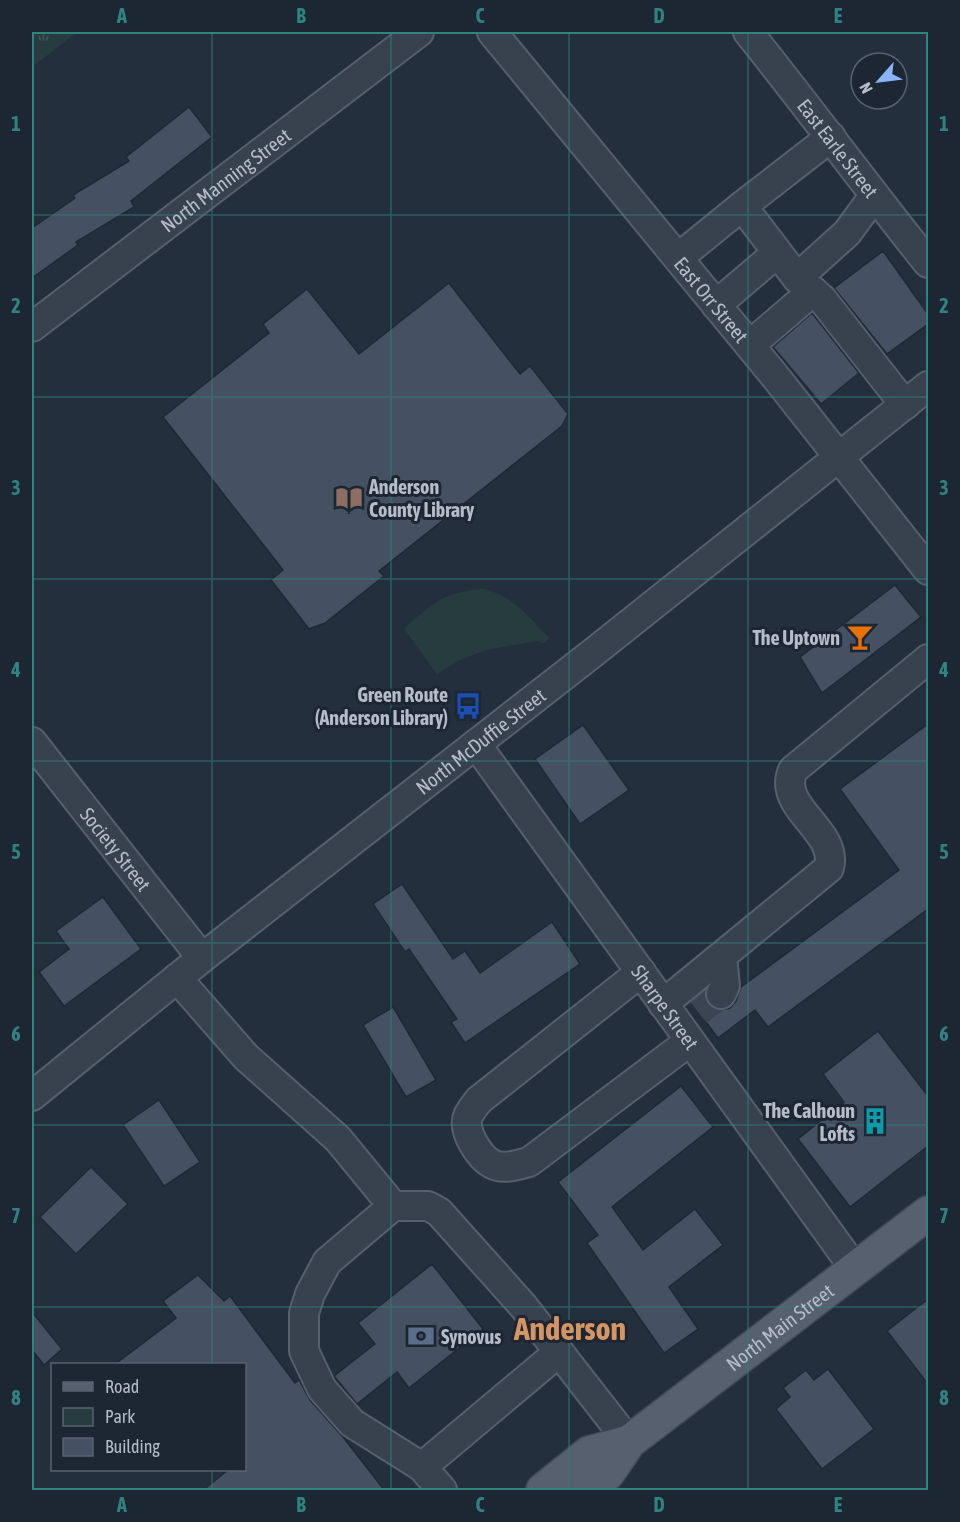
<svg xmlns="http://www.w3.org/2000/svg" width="960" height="1522" font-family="'Asap Condensed',sans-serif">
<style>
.green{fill:#263c3f}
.park{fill:url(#park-tufts)}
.building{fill:#455162;stroke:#1f2835;stroke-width:1.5}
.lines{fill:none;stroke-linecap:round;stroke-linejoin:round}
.minor-tunnel{stroke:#3a4453;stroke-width:28;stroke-dasharray:28 14;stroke-linecap:butt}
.minor-casing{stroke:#565f6c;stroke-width:32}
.major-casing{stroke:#414a57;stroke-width:36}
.minor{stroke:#38414e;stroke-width:28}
.major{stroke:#56606e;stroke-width:33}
.grid{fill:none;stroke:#308480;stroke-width:1.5;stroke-opacity:0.55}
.labels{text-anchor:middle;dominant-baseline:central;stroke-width:6;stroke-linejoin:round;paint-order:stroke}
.street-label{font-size:20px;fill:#b4bcc9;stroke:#1d2633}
.poi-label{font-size:20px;font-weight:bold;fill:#b4bcc9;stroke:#1d2633;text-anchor:end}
.town-label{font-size:32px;font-weight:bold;fill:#d59563;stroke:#1d2633}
.neatline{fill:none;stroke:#308480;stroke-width:2}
.grid-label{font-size:20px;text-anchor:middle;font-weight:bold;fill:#308480}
</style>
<defs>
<pattern id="park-tufts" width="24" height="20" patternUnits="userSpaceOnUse" patternTransform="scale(1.5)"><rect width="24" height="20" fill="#263c3f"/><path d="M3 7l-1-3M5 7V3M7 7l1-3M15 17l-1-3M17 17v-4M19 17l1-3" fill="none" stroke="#435659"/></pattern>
</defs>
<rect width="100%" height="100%" fill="#242f3e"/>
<path class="green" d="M483,589C515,597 526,615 549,638L544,643L537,641L486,650L460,660L437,674L404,629C430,605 445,591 483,589Z"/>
<polygon class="park" points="32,32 77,32 32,67"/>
<g class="building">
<polygon points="189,107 212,137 131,201 134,207 76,242 78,245 32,278 32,228 75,198 73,195 129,161 126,157"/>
<polygon points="883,251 928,314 928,324 887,354 834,288"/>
<polygon points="449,283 520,374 530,366 568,414 562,426 379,571 384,576 325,623 309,629 271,580 283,570 163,417 269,333 263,324 307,289 359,354"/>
<polygon points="812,313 859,373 821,404 773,347"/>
<polygon points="895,585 921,617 822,693 800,657"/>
<polygon points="928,724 928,909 768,1027 755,1010 718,1038 691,1002 705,991 707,1003 713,1008 721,1010 730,1008 736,1001 741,987 899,870 840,789"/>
<polygon points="583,725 629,790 580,824 535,759"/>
<polygon points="402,884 453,959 465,951 480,973 552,922 580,964 465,1043 451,1022 457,1019 409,949 405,952 373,904"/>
<polygon points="103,897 141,949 64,1006 39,972 69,949 56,931"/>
<polygon points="393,1007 436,1080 406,1097 363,1025"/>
<polygon points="878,1031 928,1096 928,1146 850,1207 798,1139 844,1102 823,1074"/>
<polygon points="681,1086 713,1127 612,1207 643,1250 695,1209 723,1245 669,1287 698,1329 664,1353 587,1243 598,1235 558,1182"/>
<polygon points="159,1100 200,1162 164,1186 123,1125"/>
<polygon points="91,1167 128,1204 76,1254 40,1217"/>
<polygon points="432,1264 483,1329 409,1388 397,1372 357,1404 334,1376 375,1344 358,1323"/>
<polygon points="198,1275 224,1301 230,1296 295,1383 299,1380 310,1400 343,1437 385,1491 202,1491 228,1470 244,1470 244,1365 114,1365 176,1318 163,1301"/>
<polygon points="928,1299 928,1384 887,1331"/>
<polygon points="32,1312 62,1349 44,1365 32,1350"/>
<polygon points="828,1369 874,1429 822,1469 776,1409 790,1397 783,1388 806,1370 814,1380"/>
</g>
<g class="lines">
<polyline class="minor-tunnel" points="698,1012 721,994"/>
<defs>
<g id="minor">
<path id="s1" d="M492,32L774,375L928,570"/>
<path id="s2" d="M748,32C809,108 867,187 928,263"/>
<polyline points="742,206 831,137"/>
<polyline points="678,258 742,206 797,278 822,299 905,405"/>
<polyline points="797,278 847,233 874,196"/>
<polyline points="716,305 777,253"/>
<path id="s3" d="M32,327L419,32"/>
<polyline points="750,345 813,291"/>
<path id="s4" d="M32,742L202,958"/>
<path id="s5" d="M476,744L855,1269"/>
<path d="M641,972L479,1100C475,1105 471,1110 468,1116C462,1130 479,1157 492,1164C503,1170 518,1165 529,1162L690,1041"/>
<polyline points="177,978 246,1057 338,1139 393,1206 428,1206 439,1212 524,1307 629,1442"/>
<polyline points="721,994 725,986 722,957"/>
<path d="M663,1004L829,868C839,830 776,808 793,770L928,659"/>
<path id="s6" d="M32,1096L202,958L594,652L928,386"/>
<polyline points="393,1206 327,1262 310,1294 304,1313 304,1351 322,1389 352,1423 422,1467 559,1352"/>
<polyline points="422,1467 442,1490"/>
</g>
<g id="major">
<polyline points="543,1490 589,1453 629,1442"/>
<path id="s7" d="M587,1490L608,1473L629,1442L928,1213"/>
</g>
</defs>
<use href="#minor" class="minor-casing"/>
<use href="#major" class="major-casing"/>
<use href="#minor" class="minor"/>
<use href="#major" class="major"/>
</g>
<path class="grid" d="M212,32V1364M391,32V1490M569,32V1490M748,32V1490M32,215H928M32,397H928M32,579H928M32,761H928M32,943H928M32,1125H928M32,1307H928M212,1470V1490"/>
<defs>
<symbol id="library-bare" viewBox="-9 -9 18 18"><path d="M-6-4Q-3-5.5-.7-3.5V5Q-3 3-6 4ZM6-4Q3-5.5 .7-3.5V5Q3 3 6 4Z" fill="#8d6e63" stroke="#1d2633" stroke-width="2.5" paint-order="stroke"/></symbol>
<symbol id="bar-bare" viewBox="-9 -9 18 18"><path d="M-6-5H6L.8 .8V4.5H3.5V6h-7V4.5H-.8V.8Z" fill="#e8710a" stroke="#1d2633" stroke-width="2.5" paint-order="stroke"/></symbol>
<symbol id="bus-bare" viewBox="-9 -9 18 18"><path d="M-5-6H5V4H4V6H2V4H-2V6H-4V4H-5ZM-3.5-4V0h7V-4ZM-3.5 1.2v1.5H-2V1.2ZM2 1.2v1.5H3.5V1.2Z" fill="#1a4fb4" stroke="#1d2633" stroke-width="2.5" paint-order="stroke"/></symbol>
<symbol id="building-bare" viewBox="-9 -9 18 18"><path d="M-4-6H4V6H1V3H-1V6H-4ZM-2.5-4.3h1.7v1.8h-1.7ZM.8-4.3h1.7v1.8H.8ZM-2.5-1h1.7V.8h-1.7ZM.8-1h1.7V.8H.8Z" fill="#0f9aa8" stroke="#1d2633" stroke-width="2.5" paint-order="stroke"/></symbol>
<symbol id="bank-bare" viewBox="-9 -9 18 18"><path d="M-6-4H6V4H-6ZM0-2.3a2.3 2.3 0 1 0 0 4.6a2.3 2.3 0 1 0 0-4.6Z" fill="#5c6f8a" stroke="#1d2633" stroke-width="2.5" paint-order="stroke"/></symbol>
</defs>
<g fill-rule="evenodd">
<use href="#library-bare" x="330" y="479" width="38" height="38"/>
<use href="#bar-bare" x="841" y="618" width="38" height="38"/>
<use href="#bus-bare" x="449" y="687" width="38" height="38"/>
<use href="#building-bare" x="856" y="1102" width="38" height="38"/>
<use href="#bank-bare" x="402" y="1317" width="38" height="38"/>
</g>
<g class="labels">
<g class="street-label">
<text stroke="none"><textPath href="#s2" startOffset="147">East Earle Street</textPath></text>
<text stroke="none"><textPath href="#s3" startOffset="243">North Manning Street</textPath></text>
<text stroke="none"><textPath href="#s1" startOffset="346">East Orr Street</textPath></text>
<text stroke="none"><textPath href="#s6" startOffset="572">North McDuffie Street</textPath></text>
<text stroke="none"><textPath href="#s4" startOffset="136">Society Street</textPath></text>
<text stroke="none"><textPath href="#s5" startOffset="324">Sharpe Street</textPath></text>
<text stroke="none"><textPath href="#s7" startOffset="254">North Main Street</textPath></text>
</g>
<g class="poi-label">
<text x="369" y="486" text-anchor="start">Anderson<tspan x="369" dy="23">County Library</tspan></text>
<text x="840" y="637">The Uptown</text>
<text x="448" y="694">Green Route<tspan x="448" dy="23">(Anderson Library)</tspan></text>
<text x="855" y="1110">The Calhoun<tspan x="855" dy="23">Lofts</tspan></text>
<text x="441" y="1336" text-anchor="start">Synovus</text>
</g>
<g class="town-label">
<text x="570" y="1328">Anderson</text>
</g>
</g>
<rect width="960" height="1522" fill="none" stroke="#1d2633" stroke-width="66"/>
<rect x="51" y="1363" width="195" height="108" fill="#1d2633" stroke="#59626f" stroke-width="1.5"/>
<rect x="63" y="1382" width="30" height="9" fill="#56606e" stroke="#59626f" stroke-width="1.5"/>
<text x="105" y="1393" font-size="18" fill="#b4bcc9">Road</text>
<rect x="63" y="1408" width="30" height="18" fill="#263c3f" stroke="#59626f" stroke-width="1.5"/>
<text x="105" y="1423" font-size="18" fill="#b4bcc9">Park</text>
<rect x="63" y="1438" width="30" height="18" fill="#455162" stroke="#59626f" stroke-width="1.5"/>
<text x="105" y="1453" font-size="18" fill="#b4bcc9">Building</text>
<g transform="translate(879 81) rotate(242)"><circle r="28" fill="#1d2633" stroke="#59626f" stroke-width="1.5"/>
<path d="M0-4.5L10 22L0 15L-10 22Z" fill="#8ab4f8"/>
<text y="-9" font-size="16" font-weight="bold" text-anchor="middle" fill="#b4bcc9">N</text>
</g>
<rect x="33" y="33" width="894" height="1456" class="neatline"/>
<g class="grid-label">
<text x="122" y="23">A</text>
<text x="301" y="23">B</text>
<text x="480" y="23">C</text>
<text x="659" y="23">D</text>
<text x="838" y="23">E</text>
<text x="16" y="131">1</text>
<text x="944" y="131">1</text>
<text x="16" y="313">2</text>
<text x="944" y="313">2</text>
<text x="16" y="495">3</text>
<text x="944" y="495">3</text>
<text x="16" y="677">4</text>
<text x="944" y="677">4</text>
<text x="16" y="859">5</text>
<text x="944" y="859">5</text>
<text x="16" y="1041">6</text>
<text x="944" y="1041">6</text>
<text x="16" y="1223">7</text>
<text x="944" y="1223">7</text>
<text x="16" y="1405">8</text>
<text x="944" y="1405">8</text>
<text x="122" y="1512">A</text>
<text x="301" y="1512">B</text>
<text x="480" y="1512">C</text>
<text x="659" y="1512">D</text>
<text x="838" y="1512">E</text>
</g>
</svg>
